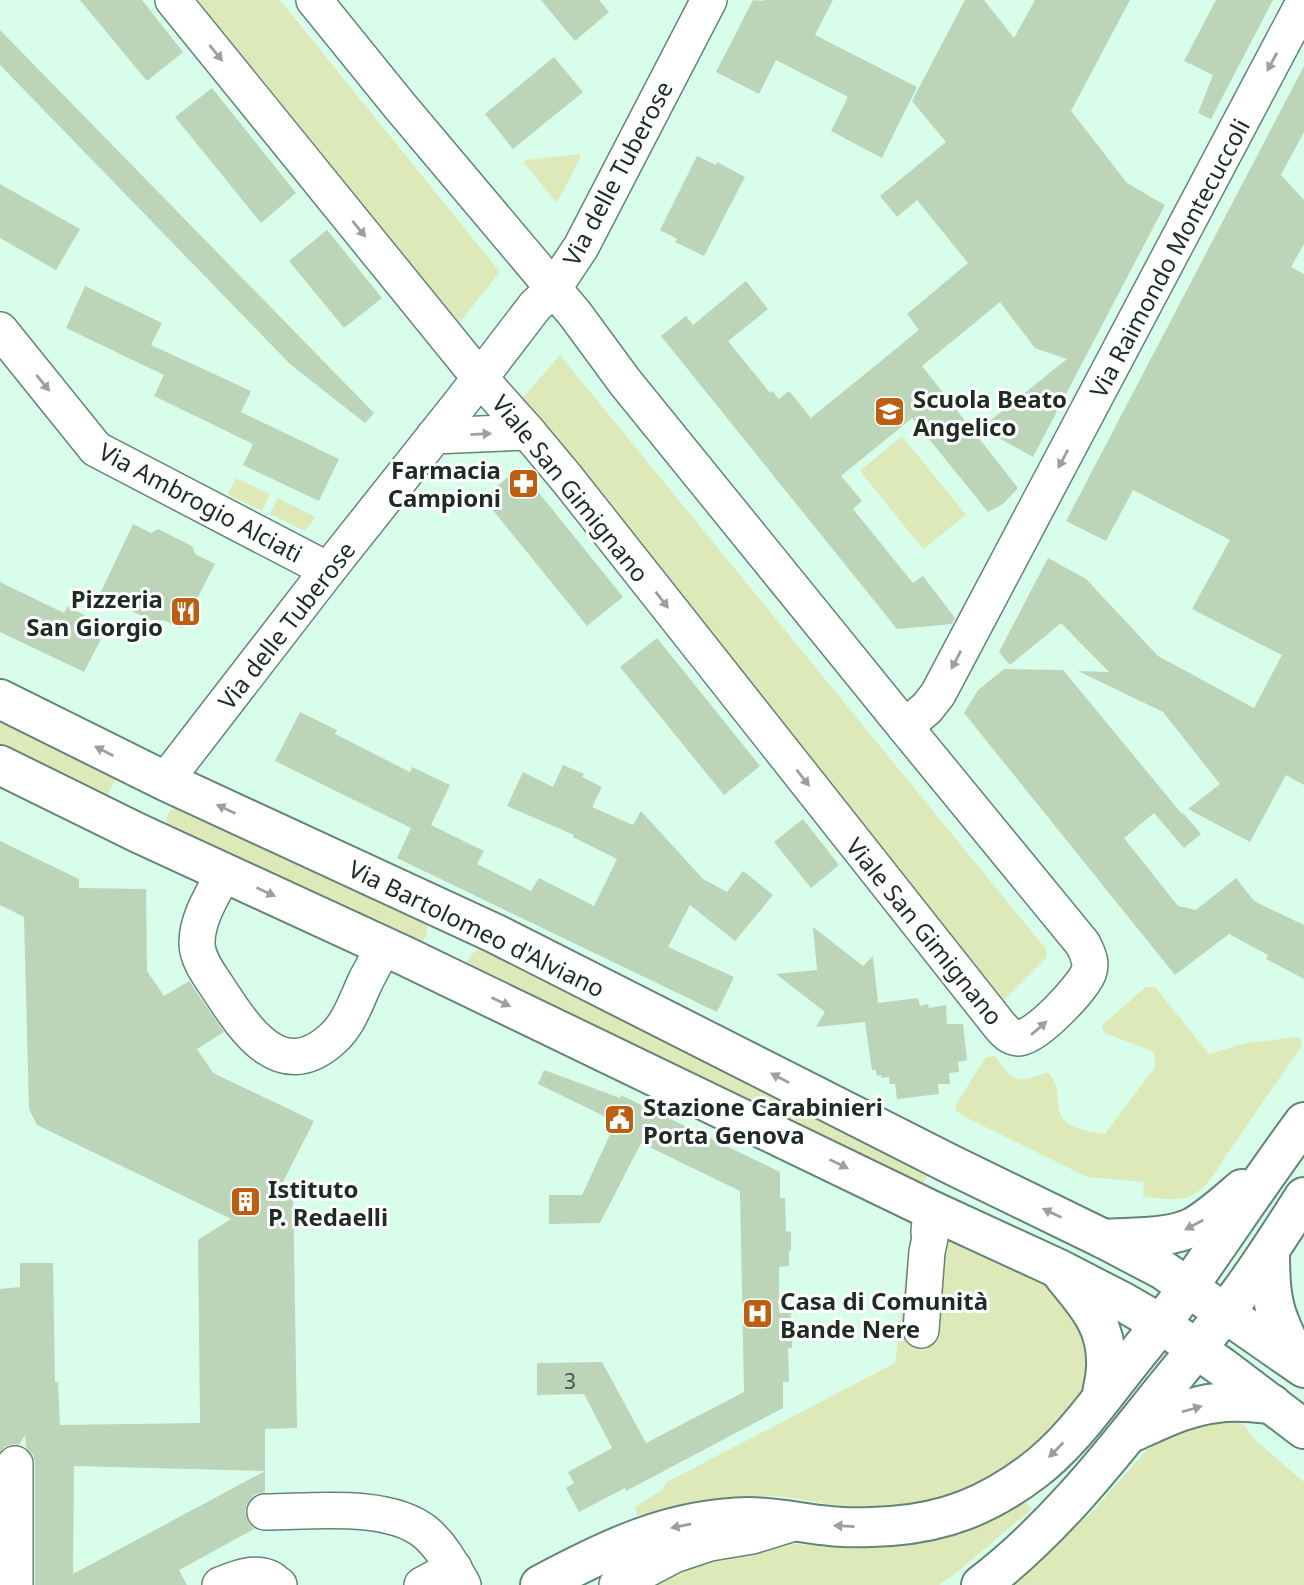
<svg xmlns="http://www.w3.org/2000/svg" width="1304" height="1585" font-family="'Noto Sans',sans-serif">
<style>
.green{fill:#dee9ba}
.building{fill:#bcd4b8}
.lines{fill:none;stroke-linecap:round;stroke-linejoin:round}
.minor-casing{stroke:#638575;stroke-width:38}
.major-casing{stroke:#638575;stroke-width:42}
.minor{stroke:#fff;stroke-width:35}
.major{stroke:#fff;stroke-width:38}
.oneway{fill:#9aa09d}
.labels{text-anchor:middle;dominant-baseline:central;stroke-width:6;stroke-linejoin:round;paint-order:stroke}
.number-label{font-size:21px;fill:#46564a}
.street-label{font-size:24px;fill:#1e2c25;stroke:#fff}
.poi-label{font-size:24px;font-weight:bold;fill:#1e2c25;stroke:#fff;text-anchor:start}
</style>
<rect width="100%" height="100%" fill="#d8feeb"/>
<g class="green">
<polygon points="198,0 280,0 500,272 459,323"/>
<polygon points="580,154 581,156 557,203 524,163 525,160"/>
<polygon points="560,355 1046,949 1047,957 1004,1000 520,401"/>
<polygon points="902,436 966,515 923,549 860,471"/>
<polygon points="236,478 270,494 262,511 228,495"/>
<polygon points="278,498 316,517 305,531 270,514"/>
<polygon points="0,715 119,772 105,800 0,750"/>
<path d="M180,804L425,922C429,929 428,937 421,943L169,829C163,817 169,808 180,804Z"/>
<path d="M481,949H485L931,1167L921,1188L467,966C467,957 472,952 481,949Z"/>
<path d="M1146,987H1155L1209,1054L1246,1043L1298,1037L1301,1040L1302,1046C1279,1079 1255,1113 1232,1147C1219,1164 1211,1186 1191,1196C1178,1202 1158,1198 1143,1197L1144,1182L1087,1177L961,1115L956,1110V1104L986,1057L995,1056C1002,1066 1011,1082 1026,1079C1035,1078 1040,1073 1049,1073C1059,1086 1057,1095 1059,1110C1062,1129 1090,1131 1105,1134L1155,1067V1058L1153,1052L1149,1050L1105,1033L1102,1028L1103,1024Z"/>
<path d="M912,1222L1070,1296L1089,1314C1089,1327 1089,1379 1085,1388C1079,1400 1064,1416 1055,1426C1002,1482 932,1511 854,1507C825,1506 797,1496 769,1496C724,1495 681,1505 637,1516L635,1507L663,1489L667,1482L895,1363Z"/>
<polygon points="1174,1419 1236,1421 1244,1425 1254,1439 1304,1482 1304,1585 1013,1585 1012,1582 1093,1511"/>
<polygon points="1022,1498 1032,1509 956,1573 939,1585 641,1585 696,1556 784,1543 854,1549 901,1545 950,1534"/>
</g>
<g class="building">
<polygon points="80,0 142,0 183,52 147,81"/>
<polygon points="541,0 599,0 609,12 575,41"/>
<polygon points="753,0 761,1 765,0 833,0 815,35 917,87 882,158 831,131 848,97 776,60 759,94 716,72"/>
<polygon points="965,0 984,0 1014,38 1035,0 1130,0 1071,111 1127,183 1165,205 1033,457 981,428 1067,359 1035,348 1000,302 922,366 1018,488 1003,504 988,512 912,418 841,476 862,501 853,509 913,583 923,576 955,618 952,624 897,629 661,336 686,316 693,325 746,281 768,309 728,341 770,393 772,391 779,399 789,391 811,418 919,330 907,314 968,263 917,200 897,217 880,196 946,142 912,101"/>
<polygon points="1216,0 1273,0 1211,119 1198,113 1213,75 1184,61"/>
<polygon points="0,30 374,413 365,423 290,364 0,65"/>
<polygon points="554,57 583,92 513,149 485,114"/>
<polygon points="1304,66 1304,132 1281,175 1304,200 1304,244 1291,267 1304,274 1304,785 1286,775 1250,842 1188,809 1220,784 1163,712 1078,671 1109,672 1061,623 1010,665 999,652 1048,558 1086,579 1158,656 1254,708 1282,655 1192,609 1230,540 1133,490 1106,541 1066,521"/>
<polygon points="212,88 296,193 261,223 175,117"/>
<polygon points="697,156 716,165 717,162 745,177 704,256 675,242 677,239 660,230"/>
<polygon points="0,184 80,229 56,270 0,238"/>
<polygon points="327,230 382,298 344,328 289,261"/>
<polygon points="85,286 162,323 151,345 251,391 241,412 339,459 319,501 243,465 253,444 154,396 164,375 66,328"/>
<polygon points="519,468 623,597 587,626 483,498"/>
<polygon points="133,524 151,533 158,529 192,546 195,554 215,564 182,628 163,620 155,622 99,596"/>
<polygon points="0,582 64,613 68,606 94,621 102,637 84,672 0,632"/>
<polygon points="657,638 760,766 724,795 620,667"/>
<polygon points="1004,669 1063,670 1182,814 1183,813 1201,834 1184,848 1154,813 1124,838 1178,906 1196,910 1236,878 1254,901 1304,925 1304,979 1266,959 1268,955 1229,934 1175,975 964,713 978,690"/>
<polygon points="300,712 337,730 335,734 410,772 412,767 450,785 431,825 484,851 477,864 531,891 539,878 594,906 617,859 573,837 574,835 507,806 523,772 553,787 563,765 584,774 582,777 602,787 592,807 633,825 641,811 703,879 727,892 743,871 773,895 735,941 690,905 668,947 734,977 717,1012 397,858 411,828 275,761"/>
<polygon points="803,819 839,865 811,888 774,842"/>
<polygon points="0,841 79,879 79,888 146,889 147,971 164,996 189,981 224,1032 197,1049 213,1073 314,1121 283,1182 293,1187 297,1428 265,1429 265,1471 74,1466 73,1574 265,1471 265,1492 254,1495 248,1502 245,1512 248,1522 254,1529 179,1570 187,1585 35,1585 35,1463 33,1455 26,1447 25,1435 19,1445 14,1444 6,1446 0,1451 0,1289 20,1287 20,1263 53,1263 55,1382 58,1382 60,1425 200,1423 198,1240 231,1219 37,1125 29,1109 24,917 0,905"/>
<polygon points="813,927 863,966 873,956 878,1003 918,998 920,1006 928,1004 929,1008 946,1005 947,1024 963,1024 967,1060 958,1062 959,1072 949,1073 950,1084 938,1084 939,1094 897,1099 895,1084 890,1084 889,1077 881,1078 881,1075 877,1076 876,1070 872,1070 865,1022 816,1027 825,1012 776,974 817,970"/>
<polygon points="544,1070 620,1098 621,1095 780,1172 780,1198 785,1198 786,1231 791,1232 791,1251 789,1251 789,1266 779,1267 779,1313 791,1313 790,1328 793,1328 792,1348 788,1348 789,1382 783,1382 783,1408 626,1491 625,1488 579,1512 566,1488 574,1483 568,1472 612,1448 584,1394 537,1395 537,1363 602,1362 646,1443 744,1392 740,1191 641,1143 600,1223 549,1224 549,1195 582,1195 613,1128 607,1126 610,1119 538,1084"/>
</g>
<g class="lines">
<defs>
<g id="minor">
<path d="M173,0L479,377L528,432L568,480L1000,1026C1005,1032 1010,1037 1018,1038C1034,1040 1085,986 1089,971C1092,961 1087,953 1083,944L905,727L625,382L575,314L399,105L314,0"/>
<polyline points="0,330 96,449 328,570"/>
<polyline points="434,436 528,432"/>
<polyline points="905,727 927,708 938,694 1304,2"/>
<polyline points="165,781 328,570 463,400 535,306 553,289 581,247 709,0"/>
<path d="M224,873C213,894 197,918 197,943C197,960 211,977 220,991C246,1031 281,1084 331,1040C349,1025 356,1001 366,980C372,969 378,958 383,946"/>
<polyline points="921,1330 927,1252 930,1238 929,1232 931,1210"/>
<path d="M265,1512C312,1512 387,1502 425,1532C442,1546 452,1566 463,1585"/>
<polyline points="15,1585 15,1464"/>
<path d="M220,1585C235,1579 253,1571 269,1578C273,1579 275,1583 279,1585"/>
<polyline points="422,1585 454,1568"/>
<polyline points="617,1585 674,1555 710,1543 752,1536 797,1522"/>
</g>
<g id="major">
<polyline points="0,699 165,781 496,934 950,1164 1104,1239 1163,1270 1304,1368"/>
<polyline points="0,765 138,833 405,956 931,1210 1057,1268 1123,1302 1161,1324 1222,1367 1304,1429"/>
<path d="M1104,1239C1131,1237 1169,1239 1193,1227C1211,1217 1227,1202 1242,1189"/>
<path d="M1270,1250C1270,1274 1270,1300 1280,1323C1285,1337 1293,1350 1300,1364"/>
<path d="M1063,1275C1085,1303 1106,1323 1106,1361C1107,1373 1103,1387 1101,1399"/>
<path d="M1133,1432C1160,1420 1187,1406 1217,1403C1235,1400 1254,1403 1272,1404"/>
<path d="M540,1585C607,1549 671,1518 749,1517C780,1517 812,1526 843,1527C859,1528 876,1527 891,1526C946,1522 988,1505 1032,1472C1067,1446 1094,1408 1121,1374C1144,1345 1167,1317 1189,1286C1227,1232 1264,1176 1304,1122"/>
<path d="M981,1585C1049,1533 1103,1466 1156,1399C1186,1362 1217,1325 1245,1286C1266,1257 1285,1227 1304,1197"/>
</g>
</defs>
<use href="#minor" class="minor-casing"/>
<use href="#major" class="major-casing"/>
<use href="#minor" class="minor"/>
<use href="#major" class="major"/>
</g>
<defs><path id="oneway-solid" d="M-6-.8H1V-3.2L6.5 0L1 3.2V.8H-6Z" transform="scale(1.75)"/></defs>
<g class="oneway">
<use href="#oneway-solid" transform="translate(216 53) rotate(51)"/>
<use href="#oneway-solid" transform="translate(1272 62) rotate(118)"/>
<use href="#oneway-solid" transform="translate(359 229) rotate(51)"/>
<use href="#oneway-solid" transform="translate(43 383) rotate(51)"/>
<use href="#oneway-solid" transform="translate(481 434) rotate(-3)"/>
<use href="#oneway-solid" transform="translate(1063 459) rotate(118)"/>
<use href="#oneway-solid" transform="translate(662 600) rotate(52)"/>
<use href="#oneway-solid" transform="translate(956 660) rotate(118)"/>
<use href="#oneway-solid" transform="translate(104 751) rotate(-153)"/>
<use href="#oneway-solid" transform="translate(803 778) rotate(52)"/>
<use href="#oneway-solid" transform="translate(226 809) rotate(-155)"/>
<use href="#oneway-solid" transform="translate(266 892) rotate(25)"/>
<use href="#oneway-solid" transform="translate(501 1002) rotate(25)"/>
<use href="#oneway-solid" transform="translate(1039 1028) rotate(-41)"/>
<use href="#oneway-solid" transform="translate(780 1078) rotate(-153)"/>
<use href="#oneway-solid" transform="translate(839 1164) rotate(26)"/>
<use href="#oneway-solid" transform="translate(1052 1213) rotate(-154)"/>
<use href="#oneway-solid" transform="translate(1194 1225) rotate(152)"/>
<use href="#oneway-solid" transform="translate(1192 1409) rotate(-16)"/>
<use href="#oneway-solid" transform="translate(1056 1450) rotate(135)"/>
<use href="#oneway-solid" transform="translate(681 1526) rotate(168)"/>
<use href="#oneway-solid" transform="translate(844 1526) rotate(-177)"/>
</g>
<defs>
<symbol id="school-square" viewBox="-11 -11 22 22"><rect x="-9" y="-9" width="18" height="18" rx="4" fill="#bc5f12" stroke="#fff"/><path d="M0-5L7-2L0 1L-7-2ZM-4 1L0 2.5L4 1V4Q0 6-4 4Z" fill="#fff"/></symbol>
<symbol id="pharmacy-square" viewBox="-11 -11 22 22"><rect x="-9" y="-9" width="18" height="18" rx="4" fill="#bc5f12" stroke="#fff"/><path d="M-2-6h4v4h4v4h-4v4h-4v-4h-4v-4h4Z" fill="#fff"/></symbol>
<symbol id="restaurant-square" viewBox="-11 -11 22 22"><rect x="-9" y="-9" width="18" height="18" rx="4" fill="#bc5f12" stroke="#fff"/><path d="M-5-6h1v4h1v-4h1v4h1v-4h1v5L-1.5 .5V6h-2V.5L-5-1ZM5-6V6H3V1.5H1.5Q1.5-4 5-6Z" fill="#fff"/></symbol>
<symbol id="civic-square" viewBox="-11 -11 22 22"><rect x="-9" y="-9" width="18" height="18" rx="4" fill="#bc5f12" stroke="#fff"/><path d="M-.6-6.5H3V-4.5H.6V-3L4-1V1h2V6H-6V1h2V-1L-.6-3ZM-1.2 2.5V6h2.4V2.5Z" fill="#fff"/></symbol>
<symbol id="building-square" viewBox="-11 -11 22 22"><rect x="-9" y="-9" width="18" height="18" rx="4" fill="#bc5f12" stroke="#fff"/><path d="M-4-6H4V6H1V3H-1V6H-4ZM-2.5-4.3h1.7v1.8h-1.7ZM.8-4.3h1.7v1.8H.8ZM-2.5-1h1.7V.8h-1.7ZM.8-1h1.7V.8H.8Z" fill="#fff"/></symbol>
<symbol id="hospital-square" viewBox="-11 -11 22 22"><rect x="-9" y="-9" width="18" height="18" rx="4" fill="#bc5f12" stroke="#fff"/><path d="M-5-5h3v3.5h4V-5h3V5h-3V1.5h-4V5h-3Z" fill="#fff"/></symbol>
</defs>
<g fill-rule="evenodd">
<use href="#school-square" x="872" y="394" width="35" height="35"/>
<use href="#pharmacy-square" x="506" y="466" width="35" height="35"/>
<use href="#restaurant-square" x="168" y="594" width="35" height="35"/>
<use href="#civic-square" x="602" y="1102" width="35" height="35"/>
<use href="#building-square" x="228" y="1184" width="35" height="35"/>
<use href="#hospital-square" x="740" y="1296" width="35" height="35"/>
</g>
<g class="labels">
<g class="number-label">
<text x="570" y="1381">3</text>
</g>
<g class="street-label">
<text transform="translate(617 173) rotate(-62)">Via delle Tuberose</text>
<text transform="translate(1169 258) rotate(-62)">Via Raimondo Montecuccoli</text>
<text transform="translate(571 488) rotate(51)">Viale San Gimignano</text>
<text transform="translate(201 502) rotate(28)">Via Ambrogio Alciati</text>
<text transform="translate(286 625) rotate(-52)">Via delle Tuberose</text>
<text transform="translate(477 928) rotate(26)">Via Bartolomeo d'Alviano</text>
<text transform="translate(925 931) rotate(51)">Viale San Gimignano</text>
</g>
<g class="poi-label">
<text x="913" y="398">Scuola Beato<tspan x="913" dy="28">Angelico</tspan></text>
<text x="501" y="469" text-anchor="end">Farmacia<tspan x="501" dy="28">Campioni</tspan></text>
<text x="163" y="598" text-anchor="end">Pizzeria<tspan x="163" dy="28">San Giorgio</tspan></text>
<text x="643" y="1106">Stazione Carabinieri<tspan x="643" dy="28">Porta Genova</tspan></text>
<text x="268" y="1188">Istituto<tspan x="268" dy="28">P. Redaelli</tspan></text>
<text x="780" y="1300">Casa di Comunità<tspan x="780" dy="28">Bande Nere</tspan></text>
</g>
</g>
</svg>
